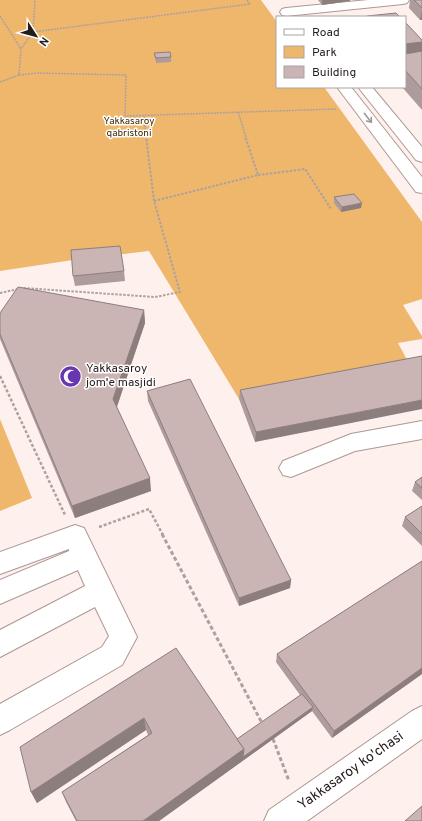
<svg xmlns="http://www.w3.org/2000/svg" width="422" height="821" font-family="Overpass,sans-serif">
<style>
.green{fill:#eeb76c}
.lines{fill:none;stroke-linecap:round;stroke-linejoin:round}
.minor-casing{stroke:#ad9893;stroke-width:2}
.path-far3{stroke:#ada19f;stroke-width:1.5;stroke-dasharray:2 1;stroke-linecap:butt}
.path-far2{stroke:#ada19f;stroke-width:2;stroke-dasharray:2.5 1.5;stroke-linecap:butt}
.path-far1{stroke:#ada19f;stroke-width:2.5;stroke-dasharray:3 2;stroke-linecap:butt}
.path{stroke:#ada19f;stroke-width:3;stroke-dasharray:4 2.5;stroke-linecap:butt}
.minor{fill:#fff;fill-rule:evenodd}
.wall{fill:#ae9b9b}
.shaded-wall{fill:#8d7e7e}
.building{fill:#cab4b4;stroke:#8d7e7e}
.oneway{stroke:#9c9998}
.labels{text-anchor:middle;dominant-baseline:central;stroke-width:3;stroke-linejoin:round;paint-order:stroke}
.far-park-label{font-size:10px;fill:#402804;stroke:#fff}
.poi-label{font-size:12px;fill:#241c1a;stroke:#fff;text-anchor:start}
.near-street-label{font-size:14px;fill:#241c1a;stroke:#fff}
</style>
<rect width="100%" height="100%" fill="#fef0ed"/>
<g class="green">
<polygon points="0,0 261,0 277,22 277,87 324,87 422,222 422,299 403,305 422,336 422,339 398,343 411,367 239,399 149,251 73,260 0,271"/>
<polygon points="0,419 32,498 0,511"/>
</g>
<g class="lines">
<defs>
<g id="minor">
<polygon points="368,0 409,0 407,3 403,4 286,16 282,15 280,12 282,9 286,8"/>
<polygon points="337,87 351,87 422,177 422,193 416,192"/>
<polygon points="358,87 372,87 422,147 422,162 416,160"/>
<polygon points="422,421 422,439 355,451 291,477 283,475 279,468 283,461 351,434"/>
<polygon points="75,525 84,528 137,637 122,665 10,730 0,735 0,704 102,647 109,636 95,607 0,657 0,630 85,586 78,570 0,604 0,580 69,551 69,549 0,574 0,552"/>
<polygon points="422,706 422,739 307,821 264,821 269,810 412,711"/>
</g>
</defs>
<use href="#minor" class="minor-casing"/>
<g class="path-far3">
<polyline points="0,16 21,49"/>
<polyline points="33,32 250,4 247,0"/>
<polyline points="19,75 37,73 126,75 125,116 336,109"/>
<polyline points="0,82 19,75 21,49 33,32 35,0"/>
<polyline points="238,112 246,137"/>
<polyline points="144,116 146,137"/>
</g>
<g class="path-far2">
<polyline points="258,175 305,169 331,209"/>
<polyline points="154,201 258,175 245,136"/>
<polyline points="0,293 23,288 155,297 180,292 154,201 146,136"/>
</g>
<g class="path-far1">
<polyline points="0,376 65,515"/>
<polyline points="99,527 149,509 163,535"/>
</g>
<g class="path">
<polyline points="162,534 263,725"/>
<polyline points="273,739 289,781"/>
</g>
<use href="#minor" class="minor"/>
</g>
<g class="wall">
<polygon points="318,0 350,0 350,1 322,5"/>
<polygon points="410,0 422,0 422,20 420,20 409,8"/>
<polygon points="405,22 422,40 422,110 402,87 405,87"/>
<polygon points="154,53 171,57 171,62 156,63"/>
<polygon points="334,197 361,208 341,212 334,203"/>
<polygon points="124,271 125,281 75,286 73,276"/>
<polygon points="144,310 145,323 117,407 151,491 75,518 0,339 0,313"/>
<polygon points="422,356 255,442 239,399 240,390"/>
<polygon points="147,391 291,580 290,588 239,606 148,401"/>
<polygon points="422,477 422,500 412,491 415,482"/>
<polygon points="422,506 422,546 402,526 405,517"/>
<polygon points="422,561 422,674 332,738 312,711 159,821 76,821 66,802 62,792 148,735 146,730 37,803 31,792 176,648 237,739 300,695 276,662 277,654"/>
</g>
<g class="shaded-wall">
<polygon points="322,0 350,0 350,1 322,5"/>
<polygon points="422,11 422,20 420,20"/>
<polygon points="422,42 422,50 421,56 405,57 405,44"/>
<polygon points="362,203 361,208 341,212 342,207"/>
<polygon points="144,310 145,323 115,412 113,399"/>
<polygon points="422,400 422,409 255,442 256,432"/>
<polygon points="150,478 151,491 75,518 72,506"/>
<polygon points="291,580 290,588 239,606 239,598"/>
<polygon points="422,668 422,674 332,738 334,731"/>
<polygon points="313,707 312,711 159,821 143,821 244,749"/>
<polygon points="144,718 146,730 37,803 31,792"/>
</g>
<g class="building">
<polygon points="414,0 422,0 422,8"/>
<polygon points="396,13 400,17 368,17 367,16"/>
<polygon points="405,22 422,40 422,42 405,44"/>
<polygon points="422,51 422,89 405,70 405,54"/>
<polygon points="170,52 171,57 156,58 154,53"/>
<polygon points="354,194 362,203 342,207 334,197"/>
<polygon points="120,246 124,271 73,276 71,250"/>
<polygon points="18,287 144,310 113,399 150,478 72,506 0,334 0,313"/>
<polygon points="422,356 422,400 256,432 240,390"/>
<polygon points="190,379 291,580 239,598 147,391"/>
<polygon points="422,477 422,488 415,482"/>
<polygon points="422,506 422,534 405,517"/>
<polygon points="422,561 422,668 334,731 277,654"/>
<polygon points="176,648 244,749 143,821 77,821 62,792 152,733 144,718 31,792 20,747"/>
<polygon points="302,694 313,707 243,757 244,749 237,739"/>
<polygon points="422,806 422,821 405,821"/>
</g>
<defs><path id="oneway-shaft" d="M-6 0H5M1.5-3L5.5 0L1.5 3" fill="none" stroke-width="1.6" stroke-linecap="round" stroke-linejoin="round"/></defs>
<use class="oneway" href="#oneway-shaft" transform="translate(368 118) rotate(52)"/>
<defs>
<symbol id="mosque-disc" viewBox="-11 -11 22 22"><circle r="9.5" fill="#6836ae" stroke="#fff"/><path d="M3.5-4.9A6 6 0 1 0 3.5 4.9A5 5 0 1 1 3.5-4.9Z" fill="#fff"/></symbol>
</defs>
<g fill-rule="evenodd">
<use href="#mosque-disc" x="58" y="364" width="25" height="25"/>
</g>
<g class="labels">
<g class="far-park-label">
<text x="129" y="121">Yakkasaroy<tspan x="129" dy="12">qabristoni</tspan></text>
</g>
<g class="poi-label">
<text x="86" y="369">Yakkasaroy<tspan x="86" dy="14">jom'e masjidi</tspan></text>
</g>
<g class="near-street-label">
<text transform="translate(351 771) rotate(-35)">Yakkasaroy ko'chasi</text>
</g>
</g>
<rect x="276" y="16" width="130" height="72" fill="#ffffff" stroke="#a7a4a3"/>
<rect x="284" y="29" width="20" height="6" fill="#ffffff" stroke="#a7a4a3"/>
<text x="312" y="36" font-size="12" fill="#241c1a">Road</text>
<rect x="284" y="46" width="20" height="12" fill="#eeb76c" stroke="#a7a4a3"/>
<text x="312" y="56" font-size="12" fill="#241c1a">Park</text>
<rect x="284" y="66" width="20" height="12" fill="#cab4b4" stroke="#a7a4a3"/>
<text x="312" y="76" font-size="12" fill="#241c1a">Building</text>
<g transform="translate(36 36) rotate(126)" stroke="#ffffff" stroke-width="3" paint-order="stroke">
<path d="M0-3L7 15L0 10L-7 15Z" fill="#241c1a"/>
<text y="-6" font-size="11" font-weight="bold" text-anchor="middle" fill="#241c1a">N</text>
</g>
</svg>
